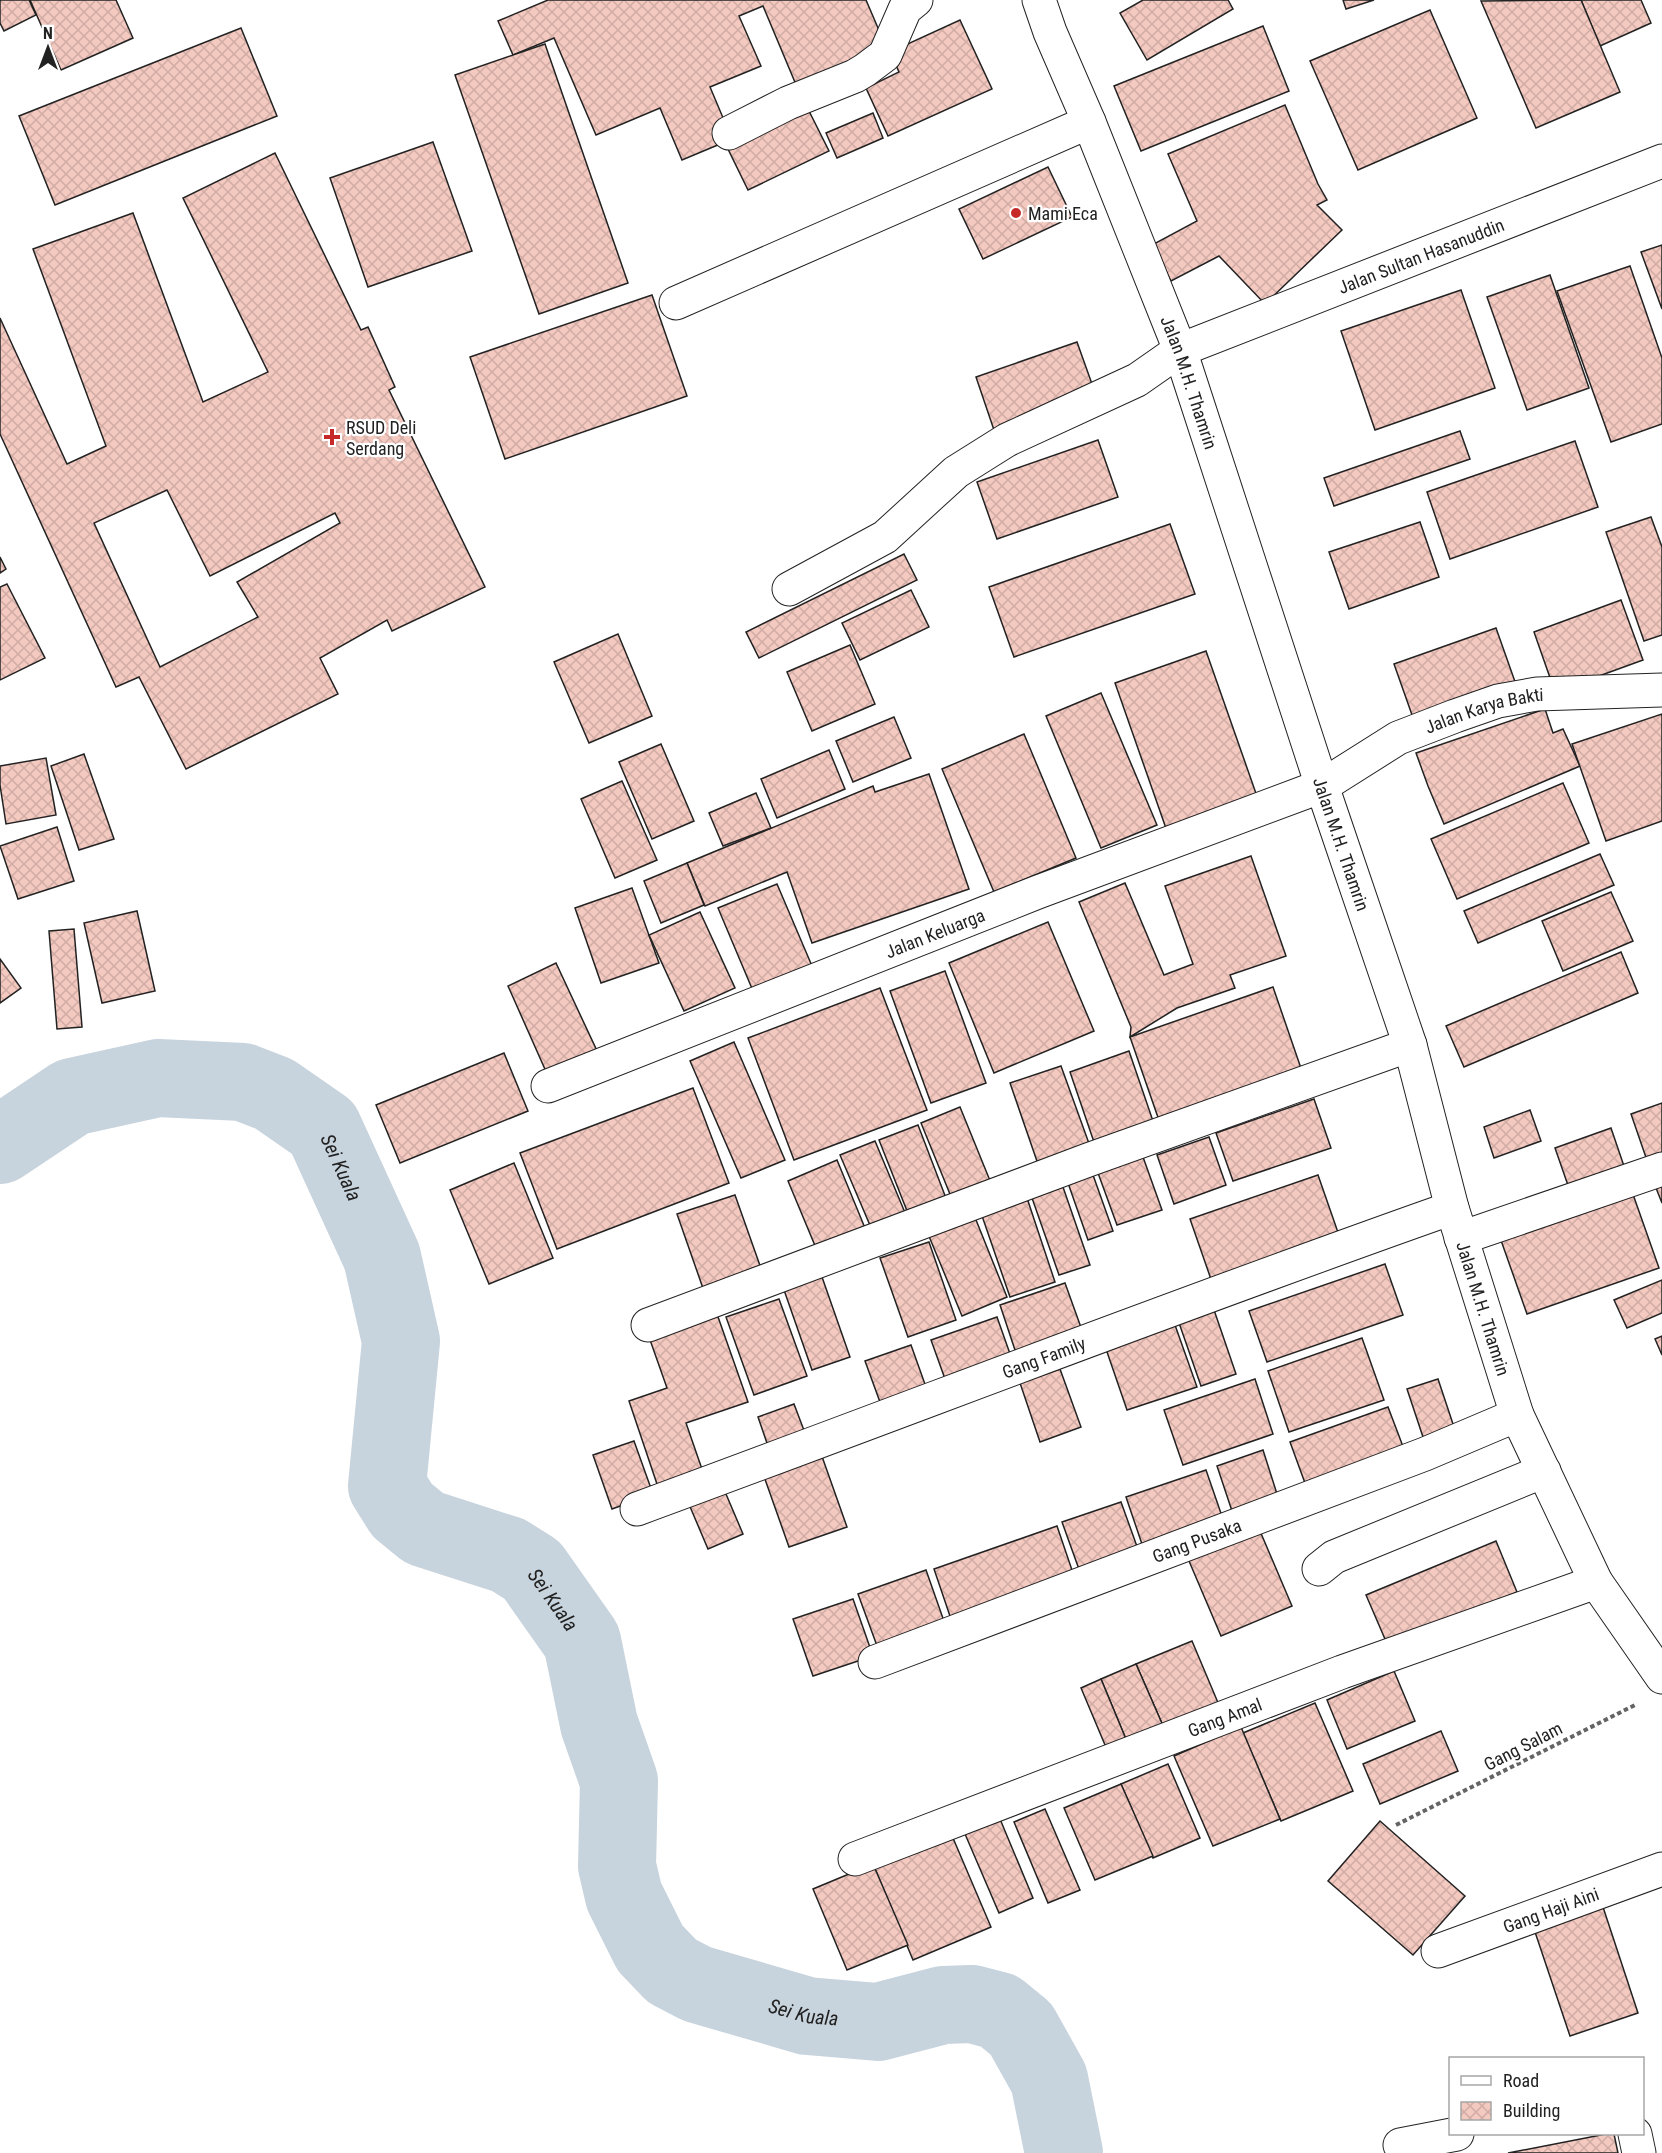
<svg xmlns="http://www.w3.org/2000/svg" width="1662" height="2153" font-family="'Roboto Condensed',sans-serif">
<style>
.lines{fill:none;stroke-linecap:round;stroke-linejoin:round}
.river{stroke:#c7d3dd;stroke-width:78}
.building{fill:url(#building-cross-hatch);stroke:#222;stroke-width:1.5;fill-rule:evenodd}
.minor-casing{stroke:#222;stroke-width:35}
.path{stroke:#646464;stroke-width:4;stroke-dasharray:4.5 3;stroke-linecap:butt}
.minor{stroke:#fff;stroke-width:33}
.poi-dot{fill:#c62828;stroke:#fff;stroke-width:2}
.labels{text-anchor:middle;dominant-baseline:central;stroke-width:4.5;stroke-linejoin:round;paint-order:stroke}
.poi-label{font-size:18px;fill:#222;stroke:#fff;text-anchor:start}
.street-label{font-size:18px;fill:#222;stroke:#fff}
.water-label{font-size:20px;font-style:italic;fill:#222;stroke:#fff}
</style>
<defs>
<pattern id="building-cross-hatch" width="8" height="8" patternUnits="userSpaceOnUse" patternTransform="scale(1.5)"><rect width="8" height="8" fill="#f3c9c0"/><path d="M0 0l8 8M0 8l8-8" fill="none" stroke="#d0aca5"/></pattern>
</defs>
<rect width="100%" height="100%" fill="#fff"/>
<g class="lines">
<path class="river" id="s1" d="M0,1145L72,1097L158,1078L243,1082L274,1094L323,1128L382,1257L401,1341L387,1486L402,1510L424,1528L508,1555L532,1570L582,1641L599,1724L619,1781L617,1866L624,1896L650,1948L672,1971L697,1984L807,2016L878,2022L943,2005L972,2004L999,2011L1021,2029L1049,2079L1064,2153"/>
</g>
<g class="building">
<polygon points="0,0 29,0 36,15 4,31 0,23"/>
<polygon points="30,0 116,0 133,38 61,70"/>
<polygon points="548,0 866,0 887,49 797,87 763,6 739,16 761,66 710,87 732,139 682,160 660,108 596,135 554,38 513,55 498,21"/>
<polygon points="1143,0 1228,0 1233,9 1147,60 1120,13"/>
<polygon points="1343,0 1374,0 1346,9"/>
<polygon points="1581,0 1641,0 1651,23 1600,46"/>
<polygon points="1581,0 1620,92 1536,128 1481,1"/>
<polygon points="1430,10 1477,118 1358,170 1310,61"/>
<polygon points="960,20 992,89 888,136 866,88 899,72 890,52"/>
<polygon points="1263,26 1289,91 1141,151 1114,86"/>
<polygon points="241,28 277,116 55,205 19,116"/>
<polygon points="545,44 628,283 539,314 455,75"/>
<polygon points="1285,105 1318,184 1327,200 1317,205 1342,230 1265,304 1219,256 1171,281 1152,245 1197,221 1168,154"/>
<polygon points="809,111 829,151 748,190 728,149"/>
<polygon points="873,113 883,138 837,158 826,133"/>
<polygon points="433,142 472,251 368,287 330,178"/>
<path d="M275,153L361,330L368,327L395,387L389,390L485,587L392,631L387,620L320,658L338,694L186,769L139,677L116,687L0,434V318L67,464L106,446L33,249L133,213L203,402L268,372L183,198ZM167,490L210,576L335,513L340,523L237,582L258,617L160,667L94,523Z"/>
<polygon points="1048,167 1072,217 983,259 959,209"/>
<polygon points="1662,245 1662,309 1641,252"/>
<polygon points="1630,266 1662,358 1662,424 1611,442 1557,291"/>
<polygon points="1550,275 1589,388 1527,410 1487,297"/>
<polygon points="1461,290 1495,388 1375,430 1341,331"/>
<polygon points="652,295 687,396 505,459 470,357"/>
<polygon points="1077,342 1097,398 995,433 976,377"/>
<polygon points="1460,431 1470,459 1334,506 1324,478"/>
<polygon points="1098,440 1118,497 997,539 977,482"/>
<polygon points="1575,441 1598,507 1450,559 1427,492"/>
<polygon points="1651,517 1662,547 1662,635 1644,641 1606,532"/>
<polygon points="1420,522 1439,577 1349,609 1329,552"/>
<polygon points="1170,524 1195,594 1014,657 989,587"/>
<polygon points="904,554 917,580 759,658 746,632"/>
<polygon points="0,557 6,569 0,573"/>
<polygon points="7,584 45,658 0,680 0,587"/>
<polygon points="911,590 929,627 860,660 842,623"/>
<polygon points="1621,600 1643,660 1555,692 1534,632"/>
<polygon points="1496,628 1519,693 1417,729 1394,664"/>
<polygon points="618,634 652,716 589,743 554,662"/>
<polygon points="850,645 875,704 812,731 787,672"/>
<polygon points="1206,651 1259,802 1168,834 1115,683"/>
<polygon points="1101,693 1157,825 1101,848 1046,716"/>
<polygon points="1545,709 1553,733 1563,729 1580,766 1444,824 1428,786 1416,753"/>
<polygon points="1662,714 1662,821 1606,841 1572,744"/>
<polygon points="894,717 911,758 853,782 836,741"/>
<polygon points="1024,734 1076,858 994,892 942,769"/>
<polygon points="661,744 694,821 652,839 619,762"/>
<polygon points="829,750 845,789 777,818 761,779"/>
<polygon points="84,754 114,839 79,850 51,766"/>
<polygon points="46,758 56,815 6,824 0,785 0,766"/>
<polygon points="929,774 969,889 812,943 787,872 705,906 687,863 873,786 875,792"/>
<polygon points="622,781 657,860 615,878 581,799"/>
<polygon points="1563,783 1589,843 1457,899 1431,839"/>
<polygon points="756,793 771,828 723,846 709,813"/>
<polygon points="57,827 74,881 18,899 0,846"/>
<polygon points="1600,854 1614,885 1478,943 1464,911"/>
<polygon points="1251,856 1286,956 1230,975 1235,988 1177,1008 1130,1037 1131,1027 1079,902 1125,883 1164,975 1193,964 1165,886"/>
<polygon points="687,863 704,905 661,923 644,881"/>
<polygon points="777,884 815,973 756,998 718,908"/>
<polygon points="632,888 659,963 601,983 575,908"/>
<polygon points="1611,892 1633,941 1563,971 1542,921"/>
<polygon points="137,911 155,991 102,1003 84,923"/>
<polygon points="700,912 735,988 684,1011 649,935"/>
<polygon points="1048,922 1094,1031 994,1073 949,963"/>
<polygon points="74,929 82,1027 57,1029 49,931"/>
<polygon points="1621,952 1638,993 1464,1067 1446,1026"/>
<polygon points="0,959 21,988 0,1003"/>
<polygon points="556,963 598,1053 548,1076 508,986"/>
<polygon points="945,971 986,1083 931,1103 890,991"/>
<polygon points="1273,987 1304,1077 1161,1126 1130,1037"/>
<polygon points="880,988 927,1110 794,1160 748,1038"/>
<polygon points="734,1042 785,1160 741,1178 690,1061"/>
<polygon points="1129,1051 1154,1124 1095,1145 1070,1072"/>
<polygon points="504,1053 528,1111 400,1163 376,1105"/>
<polygon points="1061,1066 1091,1149 1039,1167 1010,1083"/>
<polygon points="693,1088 729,1183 557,1249 520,1153"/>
<polygon points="1314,1099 1331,1148 1233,1181 1216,1133"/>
<polygon points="1662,1103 1662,1168 1651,1172 1631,1114"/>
<polygon points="960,1107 993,1188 954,1204 921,1123"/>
<polygon points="1530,1110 1541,1141 1494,1158 1484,1127"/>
<polygon points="918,1125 949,1206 911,1221 879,1140"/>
<polygon points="1611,1128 1626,1172 1570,1191 1555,1148"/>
<polygon points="1209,1137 1226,1185 1174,1204 1157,1155"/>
<polygon points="875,1141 906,1215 872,1230 840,1155"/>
<polygon points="1143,1157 1162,1210 1117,1225 1098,1173"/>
<polygon points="837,1160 865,1228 816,1248 788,1181"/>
<polygon points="514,1163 553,1258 489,1284 450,1190"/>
<polygon points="1093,1175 1113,1231 1088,1240 1068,1183"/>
<polygon points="1318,1175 1341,1241 1213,1285 1190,1219"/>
<polygon points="1629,1183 1659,1268 1527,1314 1497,1229"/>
<polygon points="1662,1186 1662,1203 1656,1188"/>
<polygon points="1063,1187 1090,1265 1059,1275 1032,1198"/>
<polygon points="735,1195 763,1274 705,1294 677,1214"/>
<polygon points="1027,1198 1055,1282 1010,1297 981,1213"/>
<polygon points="972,1210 1007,1297 962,1316 926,1229"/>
<polygon points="929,1242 956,1320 908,1337 880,1258"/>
<polygon points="1385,1264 1403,1315 1267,1362 1249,1311"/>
<polygon points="822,1277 850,1357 812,1370 784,1290"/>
<polygon points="1662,1280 1662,1313 1627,1328 1614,1300"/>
<polygon points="1065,1283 1083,1333 1017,1356 1000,1305"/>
<polygon points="779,1299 807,1376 754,1395 726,1317"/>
<polygon points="1213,1307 1236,1374 1201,1386 1178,1320"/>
<polygon points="717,1314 748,1402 686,1423 703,1472 658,1487 629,1401 667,1388 649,1337"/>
<polygon points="997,1317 1015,1368 949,1390 931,1340"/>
<polygon points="1175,1325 1197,1387 1127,1410 1106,1349"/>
<polygon points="1662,1336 1662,1355 1655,1339"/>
<polygon points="1362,1338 1384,1400 1289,1432 1268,1371"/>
<polygon points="911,1345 926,1387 880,1402 865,1361"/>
<polygon points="1060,1369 1081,1427 1040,1442 1020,1383"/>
<polygon points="1255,1379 1273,1434 1183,1465 1164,1410"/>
<polygon points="1438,1379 1457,1436 1426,1446 1407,1389"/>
<polygon points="794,1404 805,1433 768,1446 758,1417"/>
<polygon points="1388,1407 1407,1457 1309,1494 1290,1442"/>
<polygon points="634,1441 653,1494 612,1509 593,1455"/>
<polygon points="819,1448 847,1527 789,1547 761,1468"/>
<polygon points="1263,1450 1278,1497 1233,1514 1217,1466"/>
<polygon points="1206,1470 1224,1522 1144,1550 1126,1497"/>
<polygon points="723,1487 743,1534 708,1549 688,1502"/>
<polygon points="1121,1502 1139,1552 1080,1572 1062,1522"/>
<polygon points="1257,1524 1292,1606 1221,1636 1186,1554"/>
<polygon points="1057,1526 1074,1576 952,1622 934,1569"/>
<polygon points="1496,1541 1517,1592 1388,1646 1366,1595"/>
<polygon points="926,1570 945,1624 880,1654 858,1594"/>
<polygon points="853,1599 873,1656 813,1676 793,1619"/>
<polygon points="1192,1641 1219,1705 1164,1728 1136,1664"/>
<polygon points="1136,1664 1164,1728 1128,1744 1101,1679"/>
<polygon points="1394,1671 1415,1721 1347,1749 1327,1700"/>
<polygon points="1101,1679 1128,1744 1108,1752 1081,1688"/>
<polygon points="1315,1703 1353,1791 1281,1821 1243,1733"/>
<polygon points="1241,1727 1280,1819 1213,1846 1174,1756"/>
<polygon points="1441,1731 1458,1771 1380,1804 1363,1764"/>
<polygon points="1168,1764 1200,1838 1153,1858 1121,1784"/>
<polygon points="1121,1784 1153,1856 1095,1880 1064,1808"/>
<polygon points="1045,1809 1080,1890 1048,1903 1014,1822"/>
<polygon points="1000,1819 1033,1898 999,1913 965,1834"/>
<polygon points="1380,1821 1465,1896 1413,1955 1328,1881"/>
<polygon points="950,1831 991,1927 913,1960 873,1864"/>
<polygon points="873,1864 908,1945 847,1970 813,1889"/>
<polygon points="1602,1904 1638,2013 1570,2036 1533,1926"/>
<polygon points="1606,2134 1614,2134 1618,2153 1508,2153"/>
</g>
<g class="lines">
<defs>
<g id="minor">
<path id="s2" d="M1039,0L1050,32L1089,122L1180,350L1322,786L1410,1045L1452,1208L1517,1415L1596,1582L1662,1677"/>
<polyline points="729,133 788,103 855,76 865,70 885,55 905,9 916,0"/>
<polyline points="676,303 1089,122"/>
<path id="s3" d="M789,589L885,537L956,472L1007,440L1137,380L1180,350L1662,161"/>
<path id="s4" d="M548,1086L1038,892L1322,786L1398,738L1455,716L1498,701L1537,694L1662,690"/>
<polyline points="1461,1238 1662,1169"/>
<polyline points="648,1325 1088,1160 1410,1045"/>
<path id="s5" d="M637,1509C909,1409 1179,1304 1452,1208"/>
<polyline points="1319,1569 1334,1557 1544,1471"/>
<path id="s6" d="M875,1662L1425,1454L1517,1415"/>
<path id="s7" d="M855,1859L1342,1672L1596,1582"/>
<path id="s8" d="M1438,1951L1662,1869"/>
<polyline points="1635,2134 1639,2153"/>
<polyline points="1400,2145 1457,2134"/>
</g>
</defs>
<use href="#minor" class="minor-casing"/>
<polyline class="path" points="1396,1825 1635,1705"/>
<use href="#minor" class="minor"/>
</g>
<g class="poi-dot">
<circle cx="1016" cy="213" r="6"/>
<path d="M329 428h6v6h6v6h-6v6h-6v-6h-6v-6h6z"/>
</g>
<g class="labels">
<g class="poi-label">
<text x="1028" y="213">Mami Eca</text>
<text x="346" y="427">RSUD Deli<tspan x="346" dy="21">Serdang</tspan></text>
</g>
<g class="street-label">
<text stroke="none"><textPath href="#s3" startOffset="720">Jalan Sultan Hasanuddin</textPath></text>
<text stroke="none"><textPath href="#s2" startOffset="411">Jalan M.H. Thamrin</textPath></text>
<text stroke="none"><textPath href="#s4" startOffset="1011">Jalan Karya Bakti</textPath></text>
<text stroke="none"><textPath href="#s2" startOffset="897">Jalan M.H. Thamrin</textPath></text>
<text stroke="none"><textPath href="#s4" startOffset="416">Jalan Keluarga</textPath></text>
<text stroke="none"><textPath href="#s2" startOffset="1383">Jalan M.H. Thamrin</textPath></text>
<text stroke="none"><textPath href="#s5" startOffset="434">Gang Family</textPath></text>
<text stroke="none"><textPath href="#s6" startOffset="344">Gang Pusaka</textPath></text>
<text stroke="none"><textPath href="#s7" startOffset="396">Gang Amal</textPath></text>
<text transform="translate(1523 1746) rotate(-27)">Gang Salam</text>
<text stroke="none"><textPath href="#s8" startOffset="120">Gang Haji Aini</textPath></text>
</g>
<g class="water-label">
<text stroke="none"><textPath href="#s1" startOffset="396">Sei Kuala</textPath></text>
<text stroke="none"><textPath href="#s1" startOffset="936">Sei Kuala</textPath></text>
<text stroke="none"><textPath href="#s1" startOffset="1476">Sei Kuala</textPath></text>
</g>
</g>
<rect x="1449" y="2057" width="195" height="78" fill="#ffffff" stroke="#a7a7a7" stroke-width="1.5"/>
<rect x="1461" y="2076" width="30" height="9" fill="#ffffff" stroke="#a7a7a7" stroke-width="1.5"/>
<text x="1503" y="2087" font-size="18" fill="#222222">Road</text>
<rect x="1461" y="2102" width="30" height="18" fill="url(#building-cross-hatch)" stroke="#a7a7a7" stroke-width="1.5"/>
<text x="1503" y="2117" font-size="18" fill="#222222">Building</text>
<g transform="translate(48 48)" stroke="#ffffff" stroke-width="4.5" paint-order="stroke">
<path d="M0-4.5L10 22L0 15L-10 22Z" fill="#222222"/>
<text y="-9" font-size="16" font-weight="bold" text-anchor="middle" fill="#222222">N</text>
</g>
</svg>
